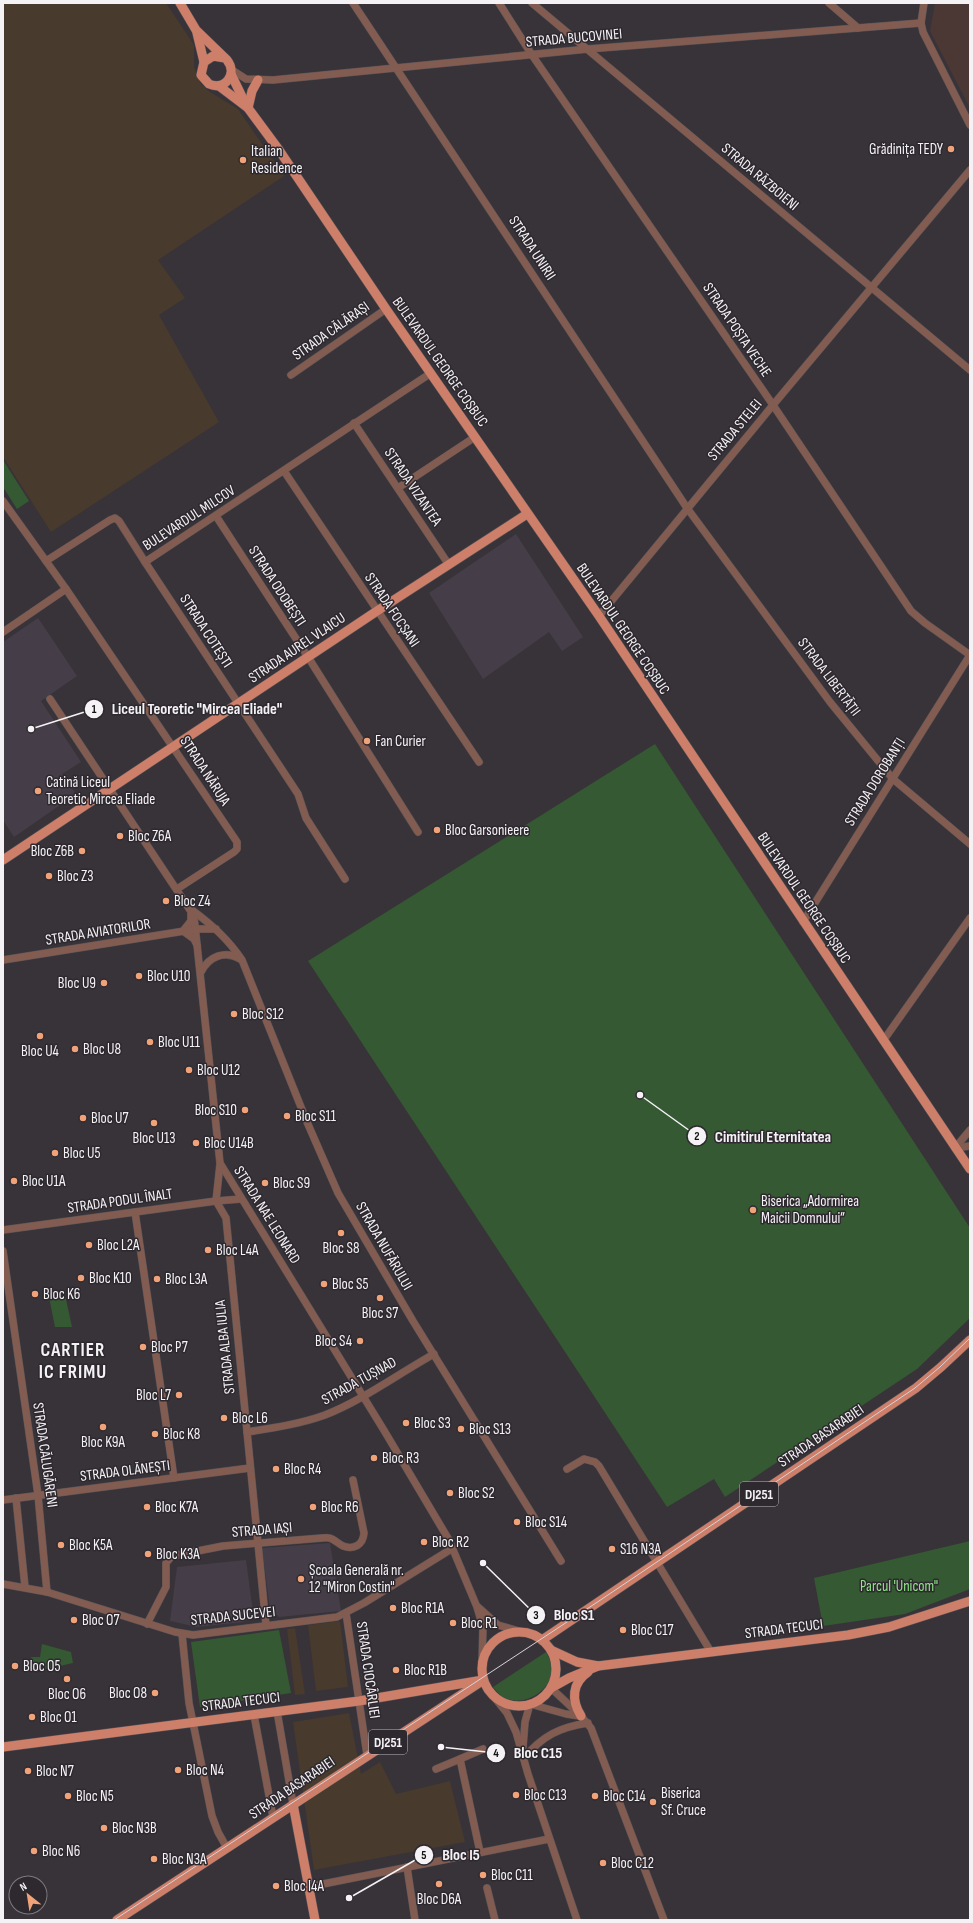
<svg xmlns="http://www.w3.org/2000/svg" width="973" height="1923" font-family="'Sofia Sans Condensed',sans-serif">
<style>
.commercial{fill:#483a2c}
.built{fill:#453d48}
.medical{fill:#4b3733}
.green{fill:#355932}
.lines{fill:none;stroke-linecap:round;stroke-linejoin:round}
.minor-casing{stroke:#565257;stroke-width:8}
.major-casing{stroke:#565257;stroke-width:10}
.minor{stroke:#825c51;stroke-width:7}
.major{stroke:#cd7f6a;stroke-width:9}
.tram{stroke:#d6d2d7;stroke-width:1}
.poi-dot{fill:#f0a279;stroke:#2d292f;stroke-width:1.5}
.labels{text-anchor:middle;dominant-baseline:central;stroke-width:3;stroke-linejoin:round;paint-order:stroke}
.shield{fill:#2d292f;stroke:#b9b6ba;stroke-width:1}
.shield-label{font-size:14px;font-weight:bold;fill:#f5f2f6}
.street-label{font-size:15px;fill:#f5f2f6;stroke:#2d292f}
.poi-label{font-size:15px;fill:#f5f2f6;stroke:#2d292f;text-anchor:start}
.park-label{font-size:15px;fill:#90e589;stroke:#2d292f}
.district-label{font-size:19px;font-weight:bold;letter-spacing:1px;fill:#f5f2f6;stroke:#2d292f}
.leader{fill:none;stroke:#f5f2f6;stroke-width:1.5}
.callout-dot{fill:#f5f2f6;stroke:#2d292f;stroke-width:1.5}
.mark-label{font-size:12px;text-anchor:middle;font-weight:bold;fill:#111}
.callout-label{font-size:16px;text-anchor:middle;font-weight:bold;fill:#f5f2f6;stroke:#2d292f;stroke-width:3;stroke-linejoin:round;paint-order:stroke}
</style>
<rect width="100%" height="100%" fill="#383339"/>
<g class="commercial">
<polygon points="3,3 166,3 194,45 194,67 201,84 210,92 238,109 284,176 158,260 185,298 159,315 219,422 51,532 3,457"/>
<polygon points="340,1621 348,1687 316,1691 308,1625"/>
<polygon points="295,1628 305,1694 295,1695 287,1629"/>
<polygon points="349,1713 361,1774 380,1762 396,1794 450,1781 465,1842 314,1870 293,1722"/>
</g>
<g class="built">
<polygon points="516,534 583,637 562,651 549,632 483,679 429,593"/>
<polygon points="38,618 77,676 41,701 81,762 62,774 76,794 14,837 3,820 3,642"/>
<polygon points="330,1543 341,1611 279,1617 270,1609 262,1548"/>
<polygon points="246,1560 253,1612 244,1622 197,1627 170,1621 177,1567"/>
</g>
<polygon class="medical" points="935,3 970,3 970,108 930,31"/>
<g class="green">
<polygon points="3,460 29,501 17,509 3,487"/>
<polygon points="655,744 970,1228 970,1318 917,1369 725,1497 714,1479 667,1507 308,961"/>
<polygon points="65,1295 72,1327 55,1327 49,1297"/>
<polygon points="970,1541 970,1589 905,1614 823,1626 814,1578"/>
<polygon points="279,1630 291,1693 200,1707 191,1642"/>
<polygon points="42,1644 71,1652 73,1663 34,1672 31,1657 40,1657"/>
<path d="M546,1652C549,1657 552,1663 552,1669C552,1690 526,1706 507,1699C501,1697 497,1692 493,1687Z"/>
</g>
<g class="lines">
<defs>
<g id="minor">
<polyline points="353,3 687,508 830,702 893,779 970,844"/>
<polyline points="499,3 532,55 773,405 911,611 925,623 970,655"/>
<polyline points="532,3 970,370"/>
<polyline points="829,3 858,28"/>
<polyline points="924,3 921,23 923,32 970,125"/>
<polyline points="232,70 246,79 273,80 588,49 921,23"/>
<polyline points="291,375 386,309"/>
<polyline points="354,423 449,565"/>
<polyline points="284,471 479,762"/>
<polyline points="398,488 475,437"/>
<polyline points="3,501 46,561"/>
<polyline points="216,516 308,657 418,832"/>
<polyline points="145,562 298,794 306,818 345,879"/>
<polyline points="66,589 237,842 237,849 234,852 177,889"/>
<polyline points="599,616 773,405 970,170"/>
<polyline points="3,632 66,589 46,561 110,520 115,518 119,521 145,562 431,373"/>
<polyline points="50,699 194,916 220,1163 385,1432 449,1540 477,1607 483,1627 482,1663"/>
<path d="M192,910C212,925 228,939 242,960L307,1122L338,1193L413,1321L561,1561"/>
<polyline points="191,914 191,921 183,931 194,939 197,945"/>
<polyline points="803,922 970,655"/>
<polyline points="3,960 197,929 216,929"/>
<path d="M201,972C209,956 225,950 240,959"/>
<polyline points="883,1041 970,918"/>
<polyline points="955,1148 970,1130"/>
<polyline points="955,1148 970,1146"/>
<polyline points="220,1164 216,1201 226,1218 228,1238 266,1625"/>
<polyline points="135,1212 174,1478"/>
<polyline points="3,1230 216,1201 241,1199"/>
<polyline points="3,1251 38,1495 47,1592"/>
<path d="M247,1432C273,1428 300,1424 325,1415C363,1400 398,1374 434,1354"/>
<polyline points="567,1469 584,1459 595,1462 599,1466 711,1652"/>
<polyline points="16,1498 25,1587"/>
<polyline points="3,1500 250,1468"/>
<polyline points="3,1584 47,1592 175,1632 193,1635 337,1617 364,1603 453,1548"/>
<polyline points="478,1607 498,1625 522,1632"/>
<polyline points="346,1613 367,1755"/>
<path d="M147,1624L166,1587V1563L172,1556L223,1546L322,1538C326,1538 329,1537 332,1539C336,1541 339,1544 343,1546C354,1550 363,1545 364,1533L353,1480"/>
<polyline points="182,1634 189,1703 212,1816 218,1832 227,1848"/>
<polyline points="551,1688 581,1716 591,1728 664,1920"/>
<polyline points="494,1697 507,1713 516,1732 528,1774 577,1920"/>
<polyline points="277,1711 293,1804"/>
<polyline points="254,1715 273,1817"/>
<polyline points="523,1747 525,1722 530,1704 566,1714 580,1716"/>
<path d="M524,1758C542,1736 560,1727 588,1723"/>
<polyline points="436,1769 460,1759"/>
<polyline points="480,1852 460,1759 483,1749"/>
<polyline points="407,1867 415,1920"/>
<polyline points="308,1887 549,1839"/>
<polyline points="487,1888 495,1920"/>
</g>
<g id="major">
<path d="M180,3L196,30L227,60C238,74 225,91 209,84L201,75L204,62L213,56L225,58"/>
<polyline points="197,33 204,62"/>
<polyline points="231,74 246,105"/>
<polyline points="219,86 248,108 279,150 386,309 599,616 970,1169"/>
<polyline points="248,108 252,91 258,80"/>
<polyline points="3,860 377,611 527,514"/>
<circle cx="519" cy="1669" r="37"/>
<polyline points="542,1640 916,1388 941,1367 970,1340"/>
<polyline points="551,1650 577,1662 598,1666"/>
<polyline points="551,1688 569,1678 598,1666 848,1635 889,1627 970,1601"/>
<path d="M581,1716C571,1700 572,1683 588,1672"/>
<polyline points="3,1747 359,1701 483,1680"/>
<polyline points="293,1804 315,1920"/>
<polyline points="117,1920 479,1683"/>
</g>
</defs>
<use href="#minor" class="minor-casing"/>
<use href="#major" class="major-casing"/>
<use href="#minor" class="minor"/>
<use href="#major" class="major"/>
<polyline class="tram" points="114,1920 602,1599 915,1388 940,1367 970,1338"/>
</g>
<g class="poi-dot">
<circle cx="951" cy="149" r="4"/>
<circle cx="243" cy="160" r="4"/>
<circle cx="367" cy="741" r="4"/>
<circle cx="38" cy="791" r="4"/>
<circle cx="437" cy="830" r="4"/>
<circle cx="120" cy="836" r="4"/>
<circle cx="82" cy="851" r="4"/>
<circle cx="49" cy="876" r="4"/>
<circle cx="166" cy="901" r="4"/>
<circle cx="139" cy="976" r="4"/>
<circle cx="104" cy="983" r="4"/>
<circle cx="234" cy="1014" r="4"/>
<circle cx="40" cy="1036" r="4"/>
<circle cx="150" cy="1042" r="4"/>
<circle cx="75" cy="1049" r="4"/>
<circle cx="189" cy="1070" r="4"/>
<circle cx="245" cy="1110" r="4"/>
<circle cx="287" cy="1116" r="4"/>
<circle cx="83" cy="1118" r="4"/>
<circle cx="154" cy="1123" r="4"/>
<circle cx="196" cy="1143" r="4"/>
<circle cx="55" cy="1153" r="4"/>
<circle cx="14" cy="1181" r="4"/>
<circle cx="265" cy="1183" r="4"/>
<circle cx="753" cy="1210" r="4"/>
<circle cx="341" cy="1233" r="4"/>
<circle cx="89" cy="1245" r="4"/>
<circle cx="208" cy="1250" r="4"/>
<circle cx="81" cy="1278" r="4"/>
<circle cx="157" cy="1279" r="4"/>
<circle cx="324" cy="1284" r="4"/>
<circle cx="35" cy="1294" r="4"/>
<circle cx="380" cy="1298" r="4"/>
<circle cx="360" cy="1341" r="4"/>
<circle cx="143" cy="1347" r="4"/>
<circle cx="179" cy="1395" r="4"/>
<circle cx="224" cy="1418" r="4"/>
<circle cx="406" cy="1423" r="4"/>
<circle cx="103" cy="1427" r="4"/>
<circle cx="461" cy="1429" r="4"/>
<circle cx="155" cy="1434" r="4"/>
<circle cx="374" cy="1458" r="4"/>
<circle cx="276" cy="1469" r="4"/>
<circle cx="450" cy="1493" r="4"/>
<circle cx="147" cy="1507" r="4"/>
<circle cx="313" cy="1507" r="4"/>
<circle cx="517" cy="1522" r="4"/>
<circle cx="424" cy="1542" r="4"/>
<circle cx="61" cy="1545" r="4"/>
<circle cx="612" cy="1549" r="4"/>
<circle cx="148" cy="1554" r="4"/>
<circle cx="301" cy="1579" r="4"/>
<circle cx="393" cy="1608" r="4"/>
<circle cx="74" cy="1620" r="4"/>
<circle cx="453" cy="1623" r="4"/>
<circle cx="623" cy="1630" r="4"/>
<circle cx="15" cy="1666" r="4"/>
<circle cx="396" cy="1670" r="4"/>
<circle cx="67" cy="1679" r="4"/>
<circle cx="155" cy="1693" r="4"/>
<circle cx="32" cy="1717" r="4"/>
<circle cx="178" cy="1770" r="4"/>
<circle cx="28" cy="1771" r="4"/>
<circle cx="516" cy="1795" r="4"/>
<circle cx="68" cy="1796" r="4"/>
<circle cx="595" cy="1796" r="4"/>
<circle cx="653" cy="1802" r="4"/>
<circle cx="104" cy="1828" r="4"/>
<circle cx="34" cy="1851" r="4"/>
<circle cx="154" cy="1859" r="4"/>
<circle cx="603" cy="1863" r="4"/>
<circle cx="483" cy="1875" r="4"/>
<circle cx="439" cy="1884" r="4"/>
<circle cx="276" cy="1886" r="4"/>
</g>
<g class="labels">
<g class="shield">
<rect x="740" y="1482" width="38" height="24" rx="3"/>
<rect x="369" y="1730" width="38" height="24" rx="3"/>
</g>
<g class="shield-label">
<text x="759" y="1494">DJ251</text>
<text x="388" y="1742">DJ251</text>
</g>
<g class="street-label">
<text transform="translate(574 38) rotate(-5)">STRADA BUCOVINEI</text>
<text transform="translate(760 177) rotate(40)">STRADA RĂZBOIENI</text>
<text transform="translate(532 248) rotate(57)">STRADA UNIRII</text>
<text transform="translate(737 330) rotate(56)">STRADA POȘTA VECHE</text>
<text transform="translate(331 331) rotate(-35)">STRADA CĂLĂRAȘI</text>
<text transform="translate(440 362) rotate(55)">BULEVARDUL GEORGE COȘBUC</text>
<text transform="translate(735 430) rotate(-50)">STRADA STELEI</text>
<text transform="translate(413 487) rotate(56)">STRADA VIZANTEA</text>
<text transform="translate(189 518) rotate(-33)">BULEVARDUL MILCOV</text>
<text transform="translate(277 586) rotate(57)">STRADA ODOBEȘTI</text>
<text transform="translate(392 610) rotate(56)">STRADA FOCȘANI</text>
<text transform="translate(623 629) rotate(56)">BULEVARDUL GEORGE COȘBUC</text>
<text transform="translate(206 631) rotate(57)">STRADA COTEȘTI</text>
<text transform="translate(297 648) rotate(-34)">STRADA AUREL VLAICU</text>
<text transform="translate(829 677) rotate(53)">STRADA LIBERTĂȚII</text>
<text transform="translate(205 771) rotate(57)">STRADA NĂRUJA</text>
<text transform="translate(875 782) rotate(-58)">STRADA DOROBANȚI</text>
<text transform="translate(804 898) rotate(56)">BULEVARDUL GEORGE COȘBUC</text>
<text transform="translate(98 932) rotate(-9)">STRADA AVIATORILOR</text>
<text transform="translate(120 1201) rotate(-8)">STRADA PODUL ÎNALT</text>
<text transform="translate(267 1215) rotate(58)">STRADA NAE LEONARD</text>
<text transform="translate(384 1246) rotate(60)">STRADA NUFĂRULUI</text>
<text transform="translate(225 1347) rotate(-96)">STRADA ALBA IULIA</text>
<text transform="translate(359 1381) rotate(-29)">STRADA TUȘNAD</text>
<text transform="translate(821 1436) rotate(-34)">STRADA BASARABIEI</text>
<text transform="translate(45 1455) rotate(82)">STRADA CĂLUGĂRENI</text>
<text transform="translate(125 1471) rotate(-7)">STRADA OLĂNEȘTI</text>
<text transform="translate(262 1530) rotate(-5)">STRADA IAȘI</text>
<text transform="translate(233 1616) rotate(-6)">STRADA SUCEVEI</text>
<text transform="translate(784 1629) rotate(-7)">STRADA TECUCI</text>
<text transform="translate(368 1670) rotate(82)">STRADA CIOCÂRLIEI</text>
<text transform="translate(241 1702) rotate(-7)">STRADA TECUCI</text>
<text transform="translate(292 1788) rotate(-34)">STRADA BASARABIEI</text>
</g>
<g class="poi-label">
<text x="943" y="149" text-anchor="end">Grădinița TEDY</text>
<text x="251" y="151">Italian<tspan x="251" dy="17">Residence</tspan></text>
<text x="375" y="741">Fan Curier</text>
<text x="46" y="782">Catină Liceul<tspan x="46" dy="17">Teoretic Mircea Eliade</tspan></text>
<text x="445" y="830">Bloc Garsonieere</text>
<text x="128" y="836">Bloc Z6A</text>
<text x="74" y="851" text-anchor="end">Bloc Z6B</text>
<text x="57" y="876">Bloc Z3</text>
<text x="174" y="901">Bloc Z4</text>
<text x="147" y="976">Bloc U10</text>
<text x="96" y="983" text-anchor="end">Bloc U9</text>
<text x="242" y="1014">Bloc S12</text>
<text x="158" y="1042">Bloc U11</text>
<text x="83" y="1049">Bloc U8</text>
<text x="40" y="1051" text-anchor="middle">Bloc U4</text>
<text x="197" y="1070">Bloc U12</text>
<text x="237" y="1110" text-anchor="end">Bloc S10</text>
<text x="295" y="1116">Bloc S11</text>
<text x="91" y="1118">Bloc U7</text>
<text x="154" y="1138" text-anchor="middle">Bloc U13</text>
<text x="204" y="1143">Bloc U14B</text>
<text x="63" y="1153">Bloc U5</text>
<text x="22" y="1181">Bloc U1A</text>
<text x="273" y="1183">Bloc S9</text>
<text x="761" y="1201">Biserica „Adormirea<tspan x="761" dy="17">Maicii Domnului”</tspan></text>
<text x="97" y="1245">Bloc L2A</text>
<text x="341" y="1248" text-anchor="middle">Bloc S8</text>
<text x="216" y="1250">Bloc L4A</text>
<text x="89" y="1278">Bloc K10</text>
<text x="165" y="1279">Bloc L3A</text>
<text x="332" y="1284">Bloc S5</text>
<text x="43" y="1294">Bloc K6</text>
<text x="380" y="1313" text-anchor="middle">Bloc S7</text>
<text x="352" y="1341" text-anchor="end">Bloc S4</text>
<text x="151" y="1347">Bloc P7</text>
<text x="171" y="1395" text-anchor="end">Bloc L7</text>
<text x="232" y="1418">Bloc L6</text>
<text x="414" y="1423">Bloc S3</text>
<text x="469" y="1429">Bloc S13</text>
<text x="163" y="1434">Bloc K8</text>
<text x="103" y="1442" text-anchor="middle">Bloc K9A</text>
<text x="382" y="1458">Bloc R3</text>
<text x="284" y="1469">Bloc R4</text>
<text x="458" y="1493">Bloc S2</text>
<text x="155" y="1507">Bloc K7A</text>
<text x="321" y="1507">Bloc R6</text>
<text x="525" y="1522">Bloc S14</text>
<text x="432" y="1542">Bloc R2</text>
<text x="69" y="1545">Bloc K5A</text>
<text x="620" y="1549">S16 N3A</text>
<text x="156" y="1554">Bloc K3A</text>
<text x="309" y="1570">Școala Generală nr.<tspan x="309" dy="17">12 "Miron Costin"</tspan></text>
<text x="401" y="1608">Bloc R1A</text>
<text x="82" y="1620">Bloc O7</text>
<text x="461" y="1623">Bloc R1</text>
<text x="631" y="1630">Bloc C17</text>
<text x="23" y="1666">Bloc O5</text>
<text x="404" y="1670">Bloc R1B</text>
<text x="147" y="1693" text-anchor="end">Bloc O8</text>
<text x="67" y="1694" text-anchor="middle">Bloc O6</text>
<text x="40" y="1717">Bloc O1</text>
<text x="186" y="1770">Bloc N4</text>
<text x="36" y="1771">Bloc N7</text>
<text x="661" y="1793">Biserica<tspan x="661" dy="17">Sf. Cruce</tspan></text>
<text x="524" y="1795">Bloc C13</text>
<text x="76" y="1796">Bloc N5</text>
<text x="603" y="1796">Bloc C14</text>
<text x="112" y="1828">Bloc N3B</text>
<text x="42" y="1851">Bloc N6</text>
<text x="162" y="1859">Bloc N3A</text>
<text x="611" y="1863">Bloc C12</text>
<text x="491" y="1875">Bloc C11</text>
<text x="284" y="1886">Bloc I4A</text>
<text x="439" y="1899" text-anchor="middle">Bloc D6A</text>
</g>
<g class="park-label">
<text x="899" y="1586">Parcul 'Unicom"</text>
</g>
<g class="district-label">
<text x="73" y="1350">CARTIER<tspan x="73" dy="22">IC FRIMU</tspan></text>
</g>
</g>
<path class="leader" d="M31 729L94 709M640 1095L697 1136M483 1563L536 1615M441 1747L496 1753M349 1898L424 1855"/>
<g class="callout-dot">
<circle cx="31" cy="729" r="4"/>
<circle cx="640" cy="1095" r="4"/>
<circle cx="483" cy="1563" r="4"/>
<circle cx="441" cy="1747" r="4"/>
<circle cx="349" cy="1898" r="4"/>
<circle cx="94" cy="709" r="10"/>
<circle cx="697" cy="1136" r="10"/>
<circle cx="536" cy="1615" r="10"/>
<circle cx="496" cy="1753" r="10"/>
<circle cx="424" cy="1855" r="10"/>
</g>
<g class="mark-label">
<text x="94" y="713">1</text>
<text x="697" y="1140">2</text>
<text x="536" y="1619">3</text>
<text x="496" y="1757">4</text>
<text x="424" y="1859">5</text>
</g>
<g class="callout-label">
<text x="197" y="714">Liceul Teoretic "Mircea Eliade"</text>
<text x="773" y="1142">Cimitirul Eternitatea</text>
<text x="574" y="1620">Bloc S1</text>
<text x="538" y="1758">Bloc C15</text>
<text x="461" y="1860">Bloc I5</text>
</g>
<rect width="973" height="1923" fill="none" stroke="#f5f2f6" stroke-width="8"/>
<g transform="translate(28 1895) rotate(330)"><circle r="19" fill="#2d292f" stroke="#7d797f"/>
<path d="M0-3L7 15L0 10L-7 15Z" fill="#f0a279"/>
<text y="-6" font-size="11" font-weight="bold" text-anchor="middle" fill="#f5f2f6">N</text>
</g>
</svg>
